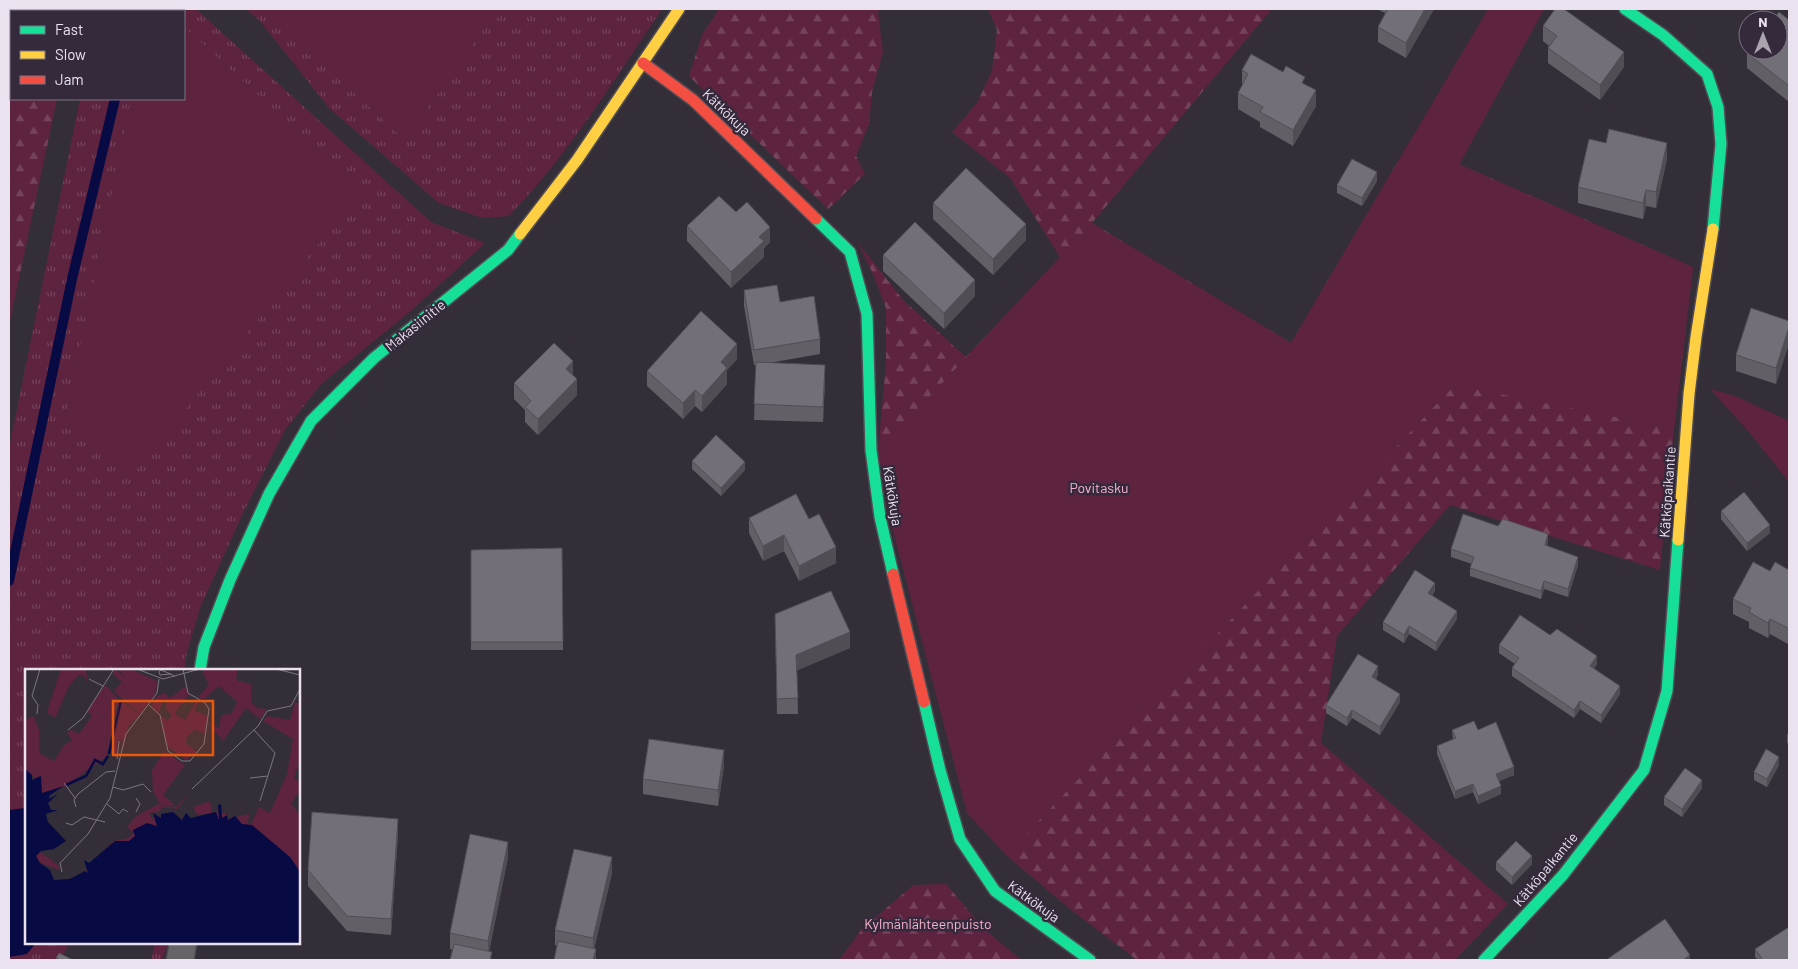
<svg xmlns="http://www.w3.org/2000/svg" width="1798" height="969" font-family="Barlow,sans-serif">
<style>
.grass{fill:url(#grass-tufts)}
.forest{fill:url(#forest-firs)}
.park{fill:#5e243f}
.water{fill:#070a43}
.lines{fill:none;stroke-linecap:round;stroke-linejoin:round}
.stream{stroke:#070a43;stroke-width:10}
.street-casing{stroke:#514c54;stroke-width:29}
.fast-casing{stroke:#514c54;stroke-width:14}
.slow-casing{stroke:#514c54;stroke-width:14}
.jam-casing{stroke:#514c54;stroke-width:14}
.street{stroke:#676467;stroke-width:26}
.fast{stroke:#16e098;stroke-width:11}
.slow{stroke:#ffcf43;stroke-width:11}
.jam{stroke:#f24e42;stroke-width:11}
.wall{fill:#625f67}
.shaded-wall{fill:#504e54}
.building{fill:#726f78;stroke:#504e54}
.labels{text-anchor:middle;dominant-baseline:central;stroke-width:5;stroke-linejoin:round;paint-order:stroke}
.street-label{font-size:14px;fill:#eae3ef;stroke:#352a3c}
.park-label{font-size:14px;fill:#f6b2cb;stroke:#352a3c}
.inset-river{fill:none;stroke:#070a43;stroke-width:2.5}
.inset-road{fill:none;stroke:#7d7681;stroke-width:1}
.view{fill:#e8590c;fill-opacity:0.15;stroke:#e8590c;stroke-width:2.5}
.inset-edge{fill:none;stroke:#eae3ef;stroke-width:2.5}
</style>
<defs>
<pattern id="grass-tufts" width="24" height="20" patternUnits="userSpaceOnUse" patternTransform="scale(1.25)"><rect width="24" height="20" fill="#5e243f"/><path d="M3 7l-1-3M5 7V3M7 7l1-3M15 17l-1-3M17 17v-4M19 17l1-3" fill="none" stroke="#75445b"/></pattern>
<pattern id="forest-firs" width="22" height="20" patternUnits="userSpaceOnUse" patternTransform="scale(1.25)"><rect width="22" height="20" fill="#5e243f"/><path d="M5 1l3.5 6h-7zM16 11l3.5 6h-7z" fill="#75445b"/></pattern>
</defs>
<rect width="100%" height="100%" fill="#342e38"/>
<g class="grass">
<polygon points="99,9 196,9 431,222 485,243 412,310 321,384 285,430 243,513 200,608 187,652 184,670 26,670 26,943 69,943 62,958 66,960 9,960 9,448 80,99 184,99 184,11 98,11"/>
<path d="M246,9H662C614,80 569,154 509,216L482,218L439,203L329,108L259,20Z"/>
<polygon points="155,943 168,943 162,960 151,960"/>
</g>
<g class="forest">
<polygon points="9,9 76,9 75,11 11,11 11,99 57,99 9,326"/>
<polygon points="719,9 880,9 878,12 883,52 872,92 869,124 856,156 865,174 828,209 689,76 702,35"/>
<polygon points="988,9 1272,9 1092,223 1291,343 1411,139 1459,164 1693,267 1674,429 1660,570 1450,505 1337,636 1321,743 1508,904 1455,960 1137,960 1070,909 1006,855 977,805 878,451 886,363 886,308 873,274 858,243 904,301 966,357 1060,257 1010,178 952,132 977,103 992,71 997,30"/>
<polygon points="946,884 983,928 1021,960 839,960 862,929 913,885"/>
</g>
<g class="park">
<polygon points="264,9 498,9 405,140"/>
<polygon points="1488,9 1544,9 1459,165 1693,267 1674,429 1455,385 1006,855 967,813 892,527 878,451 1092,224 1291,343"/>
<polygon points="184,27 362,190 137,469 65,421 131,99 184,99"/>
<polygon points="1710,389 1735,396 1789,421 1789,482 1749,432"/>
</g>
<polygon class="water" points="25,808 26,943 36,943 27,954 9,957 9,810"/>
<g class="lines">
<g class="stream">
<polyline points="136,11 137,9"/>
<polyline points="9,581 72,279 115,99"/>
</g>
<defs>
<polyline id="street" points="180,960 183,943"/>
<g id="fast">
<polyline points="1625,9 1663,35 1707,74 1718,107 1721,144 1713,229"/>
<polyline points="816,219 850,252 867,314 871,450 880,517 893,574"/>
<polyline points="200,670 204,647 230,580 269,494 311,421 374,358 508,250 520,234"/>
<polyline points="924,702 940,770 960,839 995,891 1090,960"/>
<polyline points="1484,960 1563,875 1644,770 1667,691 1678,540"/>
</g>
<g id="slow">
<polyline points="520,234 577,160 679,9"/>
<polyline points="1678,540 1689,394 1696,337 1713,229"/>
</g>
<g id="jam">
<polyline points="643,63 693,100 816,219"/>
<polyline points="893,574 924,702"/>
</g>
</defs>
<use href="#street" class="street-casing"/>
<use href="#fast" class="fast-casing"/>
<use href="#slow" class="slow-casing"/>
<use href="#jam" class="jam-casing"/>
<use href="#street" class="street"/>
<use href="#fast" class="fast"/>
<use href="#slow" class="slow"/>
<use href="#jam" class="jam"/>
</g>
<g class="wall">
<polygon points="1377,9 1434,9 1406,58 1378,42 1378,27 1385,13"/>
<polygon points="1789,20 1789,102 1747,68 1747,53"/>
<polygon points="1543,26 1624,67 1600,100 1548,63 1548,48 1549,46 1543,41"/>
<polygon points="1242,70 1305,84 1316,106 1293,146 1260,127 1260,122 1238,109 1238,93 1242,86"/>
<polygon points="1667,159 1656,208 1646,206 1643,219 1578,203 1578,187"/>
<polygon points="1377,181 1362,206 1337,193 1337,185"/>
<polygon points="933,203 1026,240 993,275 933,219"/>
<polygon points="687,226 770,242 764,248 764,257 731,288 687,241"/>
<polygon points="883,255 975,296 944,329 883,271"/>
<polygon points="744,290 780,302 820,339 820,354 769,363 825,380 823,422 754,420 756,365 754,365 744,306"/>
<polygon points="1789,321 1789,343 1776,384 1736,371 1736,355"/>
<polygon points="737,359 727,370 727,384 702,412 695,406 683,419 647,386 647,371"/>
<polygon points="573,375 577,395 538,435 525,422 525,410 514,399 514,383"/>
<polygon points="692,461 745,470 721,496 692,469"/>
<polygon points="1721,511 1770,533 1747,551 1721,519"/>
<polygon points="749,518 809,519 836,563 799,581 784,551 763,561 749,533"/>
<polygon points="1548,542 1547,546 1578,565 1568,597 1544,589 1541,599 1470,576 1470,568 1472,564 1451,557 1451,549"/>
<polygon points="562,548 563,650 471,650 471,550"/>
<polygon points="1789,570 1789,641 1788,644 1770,634 1768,638 1749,628 1749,622 1733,614 1733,599 1770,571"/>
<polygon points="1435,591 1432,595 1457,619 1436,651 1409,634 1404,643 1383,630 1383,622"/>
<polygon points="775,614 850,648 797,670 798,714 777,714"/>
<polygon points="1550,635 1597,664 1594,669 1620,694 1601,723 1580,709 1574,718 1512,676 1512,668 1515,664 1499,653 1499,645"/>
<polygon points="1378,674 1376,679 1400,702 1380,735 1352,718 1347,726 1326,713 1326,705"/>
<polygon points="1452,730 1478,730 1514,775 1499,781 1501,794 1478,804 1473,792 1455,799 1437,754 1437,746 1453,739"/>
<polygon points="1789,732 1789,744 1787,743 1787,735"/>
<polygon points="1779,765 1767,787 1754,780 1754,772"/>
<polygon points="724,766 718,806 643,794 643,779"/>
<polygon points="1702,788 1682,817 1664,805 1664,797"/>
<polygon points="398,834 391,935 347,931 308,886 308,870"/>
<polygon points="508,857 489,952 492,960 450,949 450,933"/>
<polygon points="1496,862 1532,864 1512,885 1496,870"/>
<polygon points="612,873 594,949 596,960 555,945 555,930"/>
<polygon points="1755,949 1789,960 1758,960 1755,957"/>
</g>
<g class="shaded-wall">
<polygon points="1425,9 1434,9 1406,58 1406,43"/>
<polygon points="1624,52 1624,67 1600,100 1600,85"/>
<polygon points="1316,90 1316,106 1293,146 1293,130"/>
<polygon points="1667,143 1667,159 1656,208 1656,192"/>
<polygon points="1377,172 1377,181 1362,206 1362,198"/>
<polygon points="1646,190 1646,206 1643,219 1643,203"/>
<polygon points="1026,224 1026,240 993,275 993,259"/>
<polygon points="770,227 770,242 764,248 764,257 731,288 731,272 759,237"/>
<polygon points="975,280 975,296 944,329 944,313"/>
<polygon points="1789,327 1789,343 1776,384 1776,368"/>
<polygon points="737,344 737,359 727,370 727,384 702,412 702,396 721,362"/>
<polygon points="573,361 573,377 566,369"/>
<polygon points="825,365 825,380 823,422 823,407"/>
<polygon points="577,379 577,395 538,435 538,419"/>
<polygon points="695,390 695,406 683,419 683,403"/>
<polygon points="745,462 745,470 721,496 721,488"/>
<polygon points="1770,525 1770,533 1747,551 1747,543"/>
<polygon points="1548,534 1548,542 1545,553 1545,545"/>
<polygon points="784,535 784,551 763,561 763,546"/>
<polygon points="836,547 836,563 799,581 799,566"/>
<polygon points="1578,557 1578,565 1568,597 1568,589"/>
<polygon points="1544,581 1544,589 1541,599 1541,591"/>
<polygon points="1435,583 1435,591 1428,601 1428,593"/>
<polygon points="1457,611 1457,619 1436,651 1436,643"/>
<polygon points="1770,619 1770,634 1768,638 1768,623"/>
<polygon points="1789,625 1789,641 1788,644 1788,628"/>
<polygon points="1409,626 1409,634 1404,643 1404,635"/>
<polygon points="850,632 850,648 796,671 796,655"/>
<polygon points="1597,656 1597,664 1590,674 1590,666"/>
<polygon points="1378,666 1378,674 1372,685 1372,677"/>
<polygon points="1620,686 1620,694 1601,723 1601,715"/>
<polygon points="1400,694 1400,702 1380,735 1380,727"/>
<polygon points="1580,701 1580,709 1574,718 1574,710"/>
<polygon points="1352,710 1352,718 1347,726 1347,718"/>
<polygon points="724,750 724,766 718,806 718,790"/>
<polygon points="1779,757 1779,765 1767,787 1767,779"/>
<polygon points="1514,767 1514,775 1496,782 1496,774"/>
<polygon points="1702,780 1702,788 1682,817 1682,809"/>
<polygon points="1473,784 1473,792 1455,799 1455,791"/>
<polygon points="1501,786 1501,794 1478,804 1478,796"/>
<polygon points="398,819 398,834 391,935 391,919"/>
<polygon points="508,842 508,857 488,956 488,941"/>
<polygon points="1532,856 1532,864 1512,885 1512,877"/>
<polygon points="612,857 612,873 593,954 593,938"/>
<polygon points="596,949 596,960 593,960"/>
<polygon points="1690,955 1690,960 1683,960"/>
</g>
<g class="building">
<polygon points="1388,9 1425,9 1406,43 1378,27"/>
<polygon points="1555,9 1564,9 1624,52 1600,85 1548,48 1557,36 1543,26"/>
<polygon points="1779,12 1789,20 1789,86 1747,53 1749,50 1778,50 1778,20 1773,20"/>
<polygon points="1251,54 1283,72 1286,66 1305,77 1302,83 1316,90 1293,130 1260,112 1263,107 1238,93 1248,74 1242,70"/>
<polygon points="1609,129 1667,143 1656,192 1646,190 1643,203 1578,187 1589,139 1606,143"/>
<polygon points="1352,159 1377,172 1362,198 1337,185"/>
<polygon points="966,168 1026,224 993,259 933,203"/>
<polygon points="719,196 736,212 747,202 770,227 759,237 764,241 731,272 687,226"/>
<polygon points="915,222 975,280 944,313 883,255"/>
<polygon points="777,285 780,302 814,296 820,339 754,350 744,290"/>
<polygon points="1751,308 1789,321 1789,327 1776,368 1736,355"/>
<polygon points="701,311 737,344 721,362 727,368 702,396 695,390 683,403 647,371"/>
<polygon points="554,343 573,361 566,369 577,379 538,419 525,407 531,401 514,383"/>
<polygon points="756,362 825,365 823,407 754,404"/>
<polygon points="716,435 745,462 721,488 692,461"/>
<polygon points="1744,492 1770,525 1747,543 1721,511"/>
<polygon points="796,494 809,519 819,514 836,547 799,566 784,535 763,546 749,518"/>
<polygon points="1463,514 1498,526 1503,519 1548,534 1545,545 1578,557 1568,589 1544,581 1541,591 1470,568 1474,557 1451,549"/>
<polygon points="562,548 563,642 471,642 471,550"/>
<polygon points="1753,562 1770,571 1775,562 1789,570 1789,625 1788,628 1770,619 1768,623 1749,612 1751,608 1733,599"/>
<polygon points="1415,570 1435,583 1428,593 1457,611 1436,643 1409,626 1404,635 1383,622"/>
<polygon points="831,591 850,632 796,655 798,698 777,699 775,614"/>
<polygon points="1520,615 1550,635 1557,629 1597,656 1590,666 1620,686 1601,715 1580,701 1574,710 1512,668 1519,658 1499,645"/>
<polygon points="1358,654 1378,666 1372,677 1400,694 1380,727 1352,710 1347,718 1326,705"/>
<polygon points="1474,721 1478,730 1496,722 1514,767 1496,774 1501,786 1478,796 1473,784 1455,791 1437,746 1456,738 1452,730"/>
<polygon points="649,739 724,750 718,790 643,779"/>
<polygon points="1766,749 1779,757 1767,779 1754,772"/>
<polygon points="1685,768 1702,780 1682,809 1664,797"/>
<polygon points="312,812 398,819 391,919 347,916 308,870"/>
<polygon points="470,834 508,842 488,941 450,933"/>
<polygon points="1516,841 1532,856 1512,877 1496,862"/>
<polygon points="574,849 612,857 593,938 555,930"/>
<polygon points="1665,919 1690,955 1683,960 1606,960"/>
<polygon points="1789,927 1789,960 1763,960 1755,949"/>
<polygon points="558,941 596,949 593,960 554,960"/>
<polygon points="454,944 492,952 490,960 450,960"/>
<polygon points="59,953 73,960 60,960 56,958"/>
</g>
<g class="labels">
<g class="street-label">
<text transform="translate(727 112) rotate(44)">Kätkökuja</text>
<text transform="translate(415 325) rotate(-39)">Makasiinitie</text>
<text transform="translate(1667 492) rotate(-86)">Kätköpaikantie</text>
<text transform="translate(893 496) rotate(81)">Kätkökuja</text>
<text transform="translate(1545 869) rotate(-50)">Kätköpaikantie</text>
<text transform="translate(1034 901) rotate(36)">Kätkökuja</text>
</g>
<g class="park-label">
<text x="1099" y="487">Povitasku</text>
<text x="928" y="923">Kylmänlähteenpuisto</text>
</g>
</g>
<g transform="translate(25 669)">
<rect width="275" height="275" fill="#342e38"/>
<path d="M43,0H61L63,15L59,6H53L43,19ZM94,0H106L132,12L131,24L115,45L96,29L100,9ZM94,30L115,46L104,56L98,78L97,71L92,72V89L84,82ZM70,43L88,54L82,87L39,118L17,124L16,111L22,107L24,112L40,105L29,92L39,76L47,71L42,63L47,61L54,65ZM166,122L152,140L137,138L134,143L124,144L130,154L121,155L111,147L134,135L125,123L136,137L151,138Z" fill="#5e243f"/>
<path d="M36,0H43V19L30,49L22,43ZM90,0L100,9L96,29L89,22L97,13L88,5ZM80,16L93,29L88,54L71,43L67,47L62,42ZM161,17L164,26L149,45L160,51L166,40L182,47L180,64L169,61L162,68L161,74L172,83L161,91L142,77L136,46L142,52L147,47L141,40L142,32L138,31L134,44L126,37L132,27L140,24L145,29ZM9,47L14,61V84L32,94L41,107L24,112L22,107L16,111V107L10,109L0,101V51ZM139,82L160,96L138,126L151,137L136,136L128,122L127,101ZM185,132L187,144L172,146L168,138ZM111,147L121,155L108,163L102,158ZM15,183L33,196L35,201L15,194L11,187Z" fill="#5e243f"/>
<path d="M184,0H213L211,11L226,15V32L231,39L242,40L235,50L221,39L198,72L183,54L194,59L196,46L206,45L212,33L194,17L178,31L173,28L184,16L177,2ZM117,17L123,23L111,40L99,29ZM172,31L174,32L169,42L182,47L181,56L169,54L144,80L137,58L149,45L160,51ZM97,32L108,43L96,58L92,56ZM270,33L275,35V91L269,109L275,113V122L266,134L275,146V275L63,202L61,199L89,172L104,169L115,155L129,153V149H136L137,145L148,143L157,151L184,147L189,143L202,145L203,150L224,145L223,154L226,155L234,138L245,144L262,105L268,70L238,52L242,47L265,51Z" fill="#5e243f"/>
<path d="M0,100L7,106V111L16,107L17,124L39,117L25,126L24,130L33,125L23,134L26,141H33L21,145L23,153L41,172L29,180L16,182L11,187L15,194L25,201L29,211L45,210L60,202L63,204L59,191L64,194L90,172H104L110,167L108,161L122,154L132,157L128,144L136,149V145L148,143L157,151L161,144L166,149L191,143L194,151L193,136L196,135L197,149L202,146L203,151L210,147L217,155L227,156L265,188L274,201L275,275H0Z" fill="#070a43"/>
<path class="inset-river" d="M84,85L96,31M41,116L61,107L70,91L78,95L83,87"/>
<path class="inset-road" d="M112,0L138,10L175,0M251,0L275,6M146,5L135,6L134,3L136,1L148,6L150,8M64,10L78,17M124,36L135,46L143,82L157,92H165L179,75L184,40L180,34L163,24L158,0M12,45L13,36L7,27L15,0M43,61L58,49L89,0M229,61L250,84L235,132M92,90L94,72M225,109L243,107M39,114L50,129M88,118L98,121L118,115L126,123M167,120L233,57L242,42L266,37L275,20M82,135L94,145L98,140L103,143M51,138L49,131L53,125L81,103L90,102M111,143L115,135L111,129M41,154L47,156L59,148L80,153M37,203L35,194L63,165L85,129L101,65L132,24L134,10"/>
<path class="view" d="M88,32H188V86H88Z"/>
<rect width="275" height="275" class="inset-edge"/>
</g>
<rect width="1798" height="969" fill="none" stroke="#eae3ef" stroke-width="20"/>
<rect x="10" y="10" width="175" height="90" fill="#352a3c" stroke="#7d7484"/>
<rect x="20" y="26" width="25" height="8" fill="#16e098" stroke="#7d7484"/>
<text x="55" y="35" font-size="15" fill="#eae3ef">Fast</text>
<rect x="20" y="51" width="25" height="8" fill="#ffcf43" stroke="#7d7484"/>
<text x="55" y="60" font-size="15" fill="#eae3ef">Slow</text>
<rect x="20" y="76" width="25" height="8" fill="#f24e42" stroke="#7d7484"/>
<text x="55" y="85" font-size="15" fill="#eae3ef">Jam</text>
<g transform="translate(1763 35)"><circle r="24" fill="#352a3c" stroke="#7d7484"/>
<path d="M0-4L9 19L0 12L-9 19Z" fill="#aaa4af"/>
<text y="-8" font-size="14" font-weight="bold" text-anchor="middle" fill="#eae3ef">N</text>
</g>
</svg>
